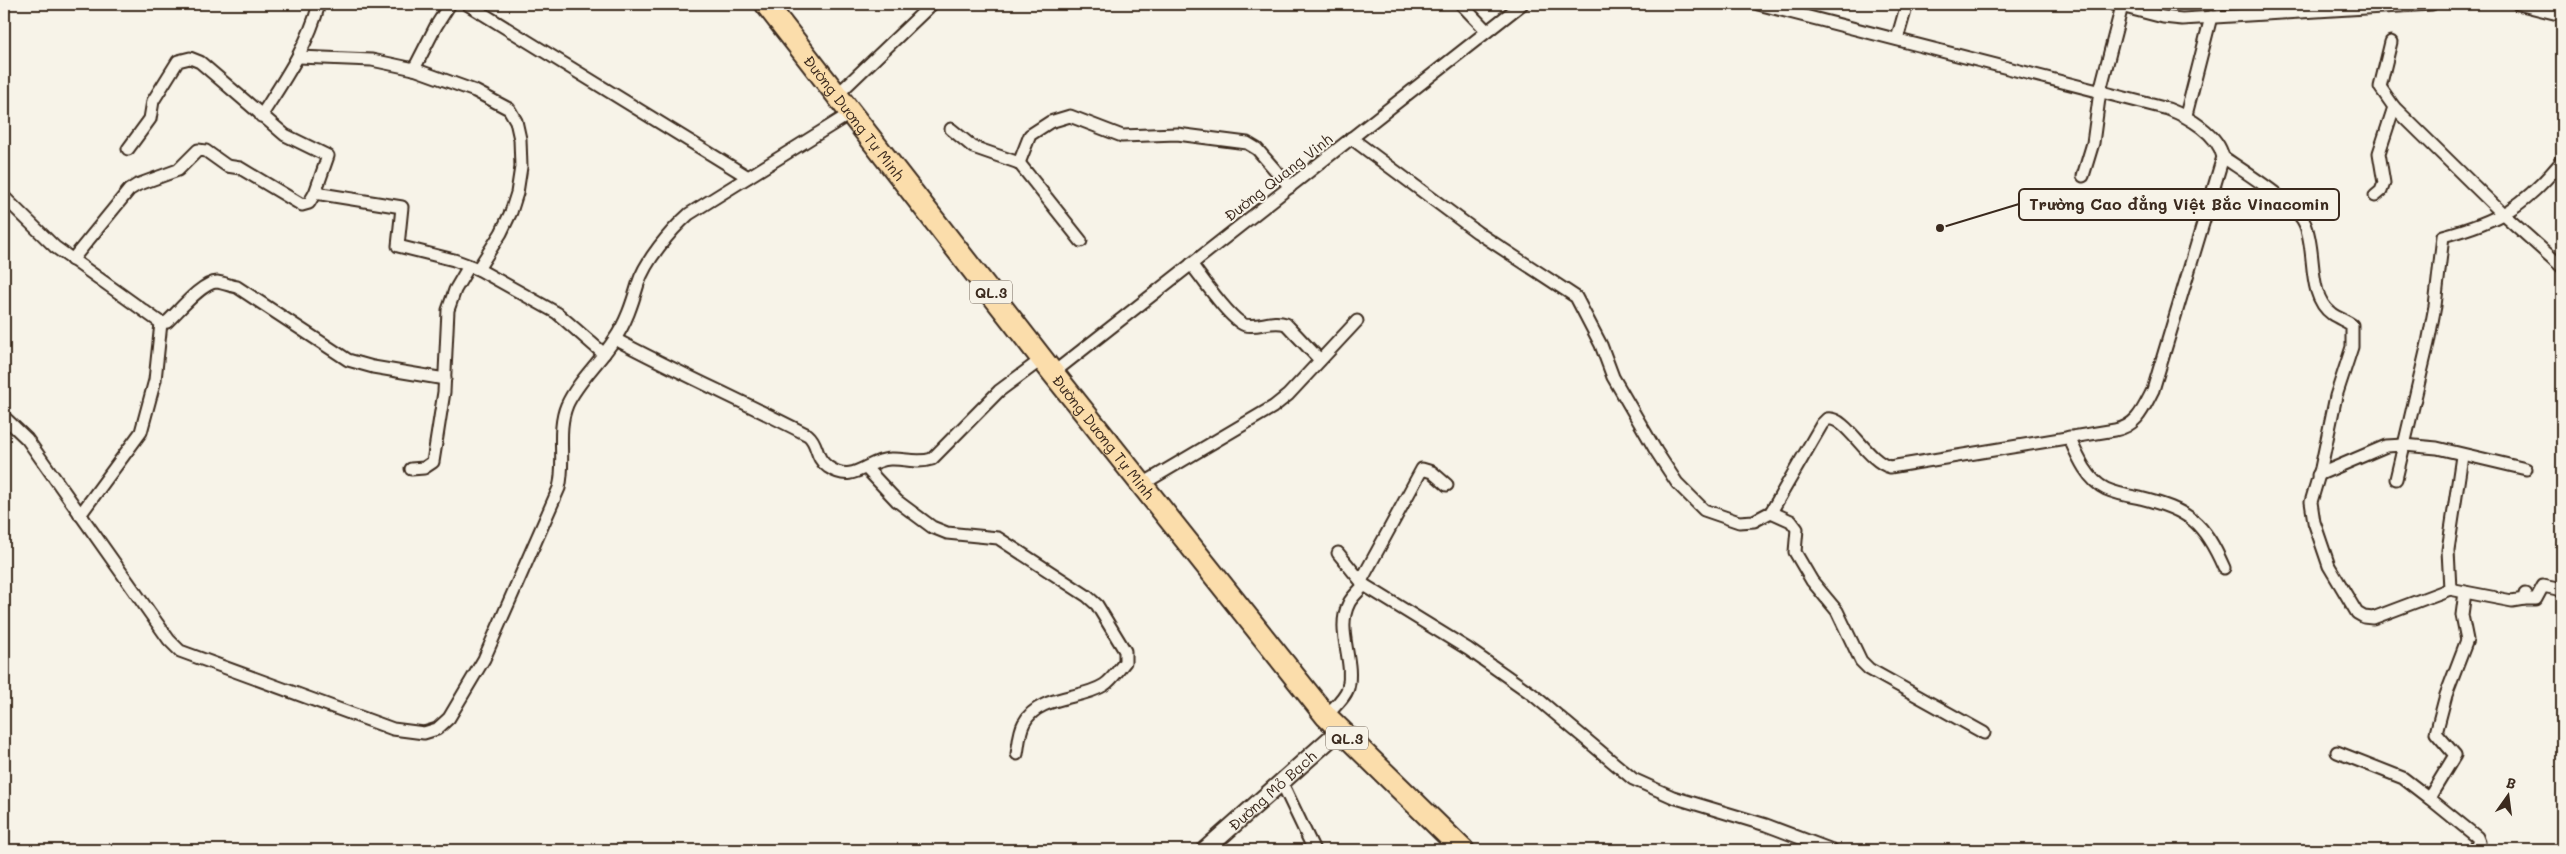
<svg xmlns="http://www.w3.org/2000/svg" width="2566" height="854" font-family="Mali,sans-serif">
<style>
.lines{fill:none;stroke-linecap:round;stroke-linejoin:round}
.street-casing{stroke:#3b2a1e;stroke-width:15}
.secondary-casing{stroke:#3b2a1e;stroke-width:20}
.highway-casing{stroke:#3b2a1e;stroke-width:25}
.street{stroke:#f7f3e8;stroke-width:11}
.secondary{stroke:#f7f3e8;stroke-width:16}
.highway{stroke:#fbddab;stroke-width:21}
.labels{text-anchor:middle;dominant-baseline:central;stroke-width:4;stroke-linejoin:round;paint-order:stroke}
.shield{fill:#f7f3e8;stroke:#73665b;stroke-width:1}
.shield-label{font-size:14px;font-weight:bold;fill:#3b2a1e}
.street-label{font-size:15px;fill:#3b2a1e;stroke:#f7f3e8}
.leader{fill:none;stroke:#3b2a1e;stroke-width:2}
.callout-dot{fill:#3b2a1e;stroke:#f7f3e8;stroke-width:2}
.callout{fill:#f7f3e8;stroke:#3b2a1e;stroke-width:2}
.callout-label{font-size:16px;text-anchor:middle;font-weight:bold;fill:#3b2a1e}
</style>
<rect width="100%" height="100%" fill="#f7f3e8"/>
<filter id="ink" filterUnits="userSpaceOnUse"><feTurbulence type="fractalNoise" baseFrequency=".02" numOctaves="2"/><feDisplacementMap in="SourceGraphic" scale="10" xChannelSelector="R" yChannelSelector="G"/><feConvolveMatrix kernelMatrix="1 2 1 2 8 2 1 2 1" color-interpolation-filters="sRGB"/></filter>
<g filter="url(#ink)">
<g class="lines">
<defs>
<g id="street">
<polyline points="467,4 748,177"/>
<polyline points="1461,4 1487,31"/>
<polyline points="2113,4 2163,17 2182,19 2432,4"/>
<polyline points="2518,4 2562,15"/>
<polyline points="1897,39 1907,4"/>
<polyline points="299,57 372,60 414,69 475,91 509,109 516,121 520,139 521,167 517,193 511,212 501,233 478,269"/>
<polyline points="414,69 436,26 450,4"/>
<polyline points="837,95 932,4"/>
<polyline points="2394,107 2503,214 2562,267"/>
<polyline points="2186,115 2211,17"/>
<path d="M261,116C284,80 308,46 319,4"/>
<polyline points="951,129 973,147 1019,163 1081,241"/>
<path d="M1351,138L1477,232L1576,297L1601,345L1613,377L1656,451L1677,483L1704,510L1739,522L1754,521L1771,512L1822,424L1827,419C1847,416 1866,461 1890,467L2115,430C2137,426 2143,409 2153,390L2223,157C2218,134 2189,117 2168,109L1758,4"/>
<polyline points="128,149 150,119 153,101 178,61 190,58 200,62 285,135 328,156 315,193 402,207 398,246 454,260 478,269 557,313 604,354"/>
<path d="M2223,157C2243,171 2297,204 2305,224C2317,251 2306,295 2332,314C2338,318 2346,321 2352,325V347L2336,396L2321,468L2311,502L2314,522L2329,566L2357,613L2364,617L2373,618L2450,589L2465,592L2462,615L2467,640L2446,695L2436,733L2455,755L2429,798L2403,778L2337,752"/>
<polyline points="1019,163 1030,135 1050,122 1070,116 1122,136 1177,134 1247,143 1257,149 1290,187"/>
<polyline points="2083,176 2093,143 2100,91 2122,6"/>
<polyline points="2375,196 2381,191 2384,183 2379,153 2394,107 2380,87 2391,42"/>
<path d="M4,197L55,247L161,323L167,322C178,312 202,282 217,282C224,283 231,286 237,287L348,360L373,367L445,379"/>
<polyline points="72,260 129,190 137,185 178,170 198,150 206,151 227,166 240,168 302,205 309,203 315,193"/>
<path d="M1191,264C1202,278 1230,320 1245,325C1259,328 1272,319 1286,324L1320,360"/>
<path d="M615,339C679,373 744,402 808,435C819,444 814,457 828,467C855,485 866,460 890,459C905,458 917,464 932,459L999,391L1042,359"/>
<polyline points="1053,373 1522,4"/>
<path d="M4,417L27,439L169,640L180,651L393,729L424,733L437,729L449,718L484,659L559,488C566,461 556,431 567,405C578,381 600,362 614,340C626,323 632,304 638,284C645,261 671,230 689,214L851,113"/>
<path d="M2069,437C2077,455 2087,480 2106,489C2117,494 2129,496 2140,498C2189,510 2204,522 2224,568"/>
<path d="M866,468L897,501L932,527L947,533L998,538L1087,596L1097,605L1125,651V662C1119,669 1112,680 1104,685C1081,700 1038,695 1024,723C1019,732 1019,744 1017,754"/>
<polyline points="411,469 424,468 433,462 444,392 448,310 455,290 469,266"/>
<polyline points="2318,475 2386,446 2404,445 2437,448 2526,469"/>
<path d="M2396,479L2428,343L2435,306L2443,236C2499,221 2524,207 2562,161"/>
<polyline points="1141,485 1273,407 1288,395 1357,321"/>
<polyline points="1771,512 1791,521 1797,529 1795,552 1812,581 1837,611 1861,661 1869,669 1984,733"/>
<polyline points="80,515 141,432 155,380 161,323"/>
<polyline points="1338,553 1364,585 1468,649 1532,694 1633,779 1673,797 1766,825 1832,850"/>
<polyline points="1361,581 1422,469 1432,472 1447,485"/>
<polyline points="2450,589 2448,550 2462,456"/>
<polyline points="2465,592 2512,601 2524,599 2525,594"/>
<polyline points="2524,599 2536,599 2543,586 2562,590"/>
<path d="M1326,716C1333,708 1345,698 1348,688C1355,660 1335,630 1349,603C1352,597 1359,591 1364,585"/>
<polyline points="1282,783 1314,850"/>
<polyline points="2429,798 2477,837 2479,842 2474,850"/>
</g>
<g id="secondary">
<path id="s1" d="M1205,850L1339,731"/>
</g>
<g id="highway">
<path id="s2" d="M766,4L1053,373L1326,716L1463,850"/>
</g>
</defs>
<use href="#street" class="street-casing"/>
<use href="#secondary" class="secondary-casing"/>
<use href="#highway" class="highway-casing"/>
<use href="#street" class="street"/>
<use href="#secondary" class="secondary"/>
<use href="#highway" class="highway"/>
</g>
</g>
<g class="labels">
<g class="shield">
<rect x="970" y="280.5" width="42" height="23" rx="4"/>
<rect x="1326" y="726.5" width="42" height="23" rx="4"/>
</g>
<g class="shield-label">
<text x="991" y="292">QL.3</text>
<text x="1347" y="738">QL.3</text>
</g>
<g class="street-label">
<text stroke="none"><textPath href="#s2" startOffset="144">Đường Dương Tự Minh</textPath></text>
<text transform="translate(1278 177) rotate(-38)">Đường Quang Vinh</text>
<text stroke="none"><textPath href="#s2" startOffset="549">Đường Dương Tự Minh</textPath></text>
<text stroke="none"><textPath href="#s1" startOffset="90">Đường Mỏ Bạch</textPath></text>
</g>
</g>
<path class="leader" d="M1940 228L2019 204"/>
<circle class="callout-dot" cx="1940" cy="228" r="5"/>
<rect class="callout" x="2019" y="189" width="320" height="31" rx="5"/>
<g class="callout-label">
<text x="2179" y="210">Trường Cao đẳng Việt Bắc Vinacomin</text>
</g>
<rect width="2566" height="854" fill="none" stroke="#f7f3e8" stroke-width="20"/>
<rect x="10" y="10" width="2546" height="834" fill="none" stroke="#3b2a1e" stroke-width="2" filter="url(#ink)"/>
<g transform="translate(2508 796) rotate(14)" stroke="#f7f3e8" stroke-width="4" paint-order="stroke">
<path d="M0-4L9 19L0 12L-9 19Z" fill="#3b2a1e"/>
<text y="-8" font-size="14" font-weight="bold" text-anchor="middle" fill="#3b2a1e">B</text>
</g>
</svg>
